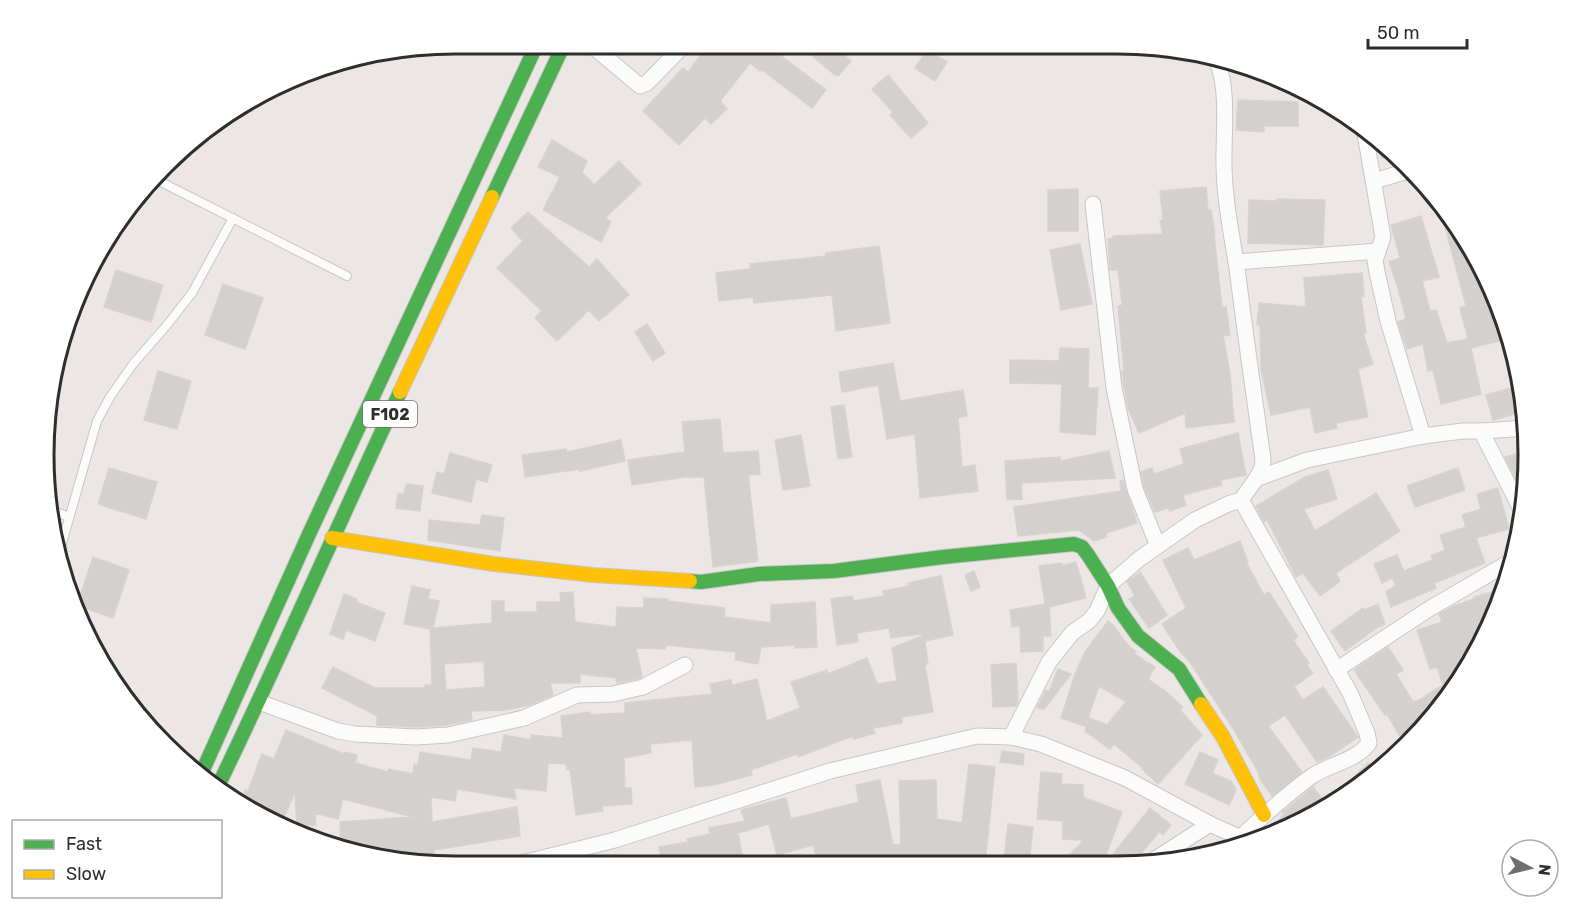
<svg xmlns="http://www.w3.org/2000/svg" width="1572" height="910" font-family="Rubik,sans-serif">
<style>
.building{fill:#d3d0cd;stroke:#d7d3d0;stroke-width:1.5;fill-rule:evenodd}
.lines{fill:none;stroke-linecap:round;stroke-linejoin:round}
.lane-casing{stroke:#c8c6c6;stroke-width:10}
.street-casing{stroke:#c8c6c6;stroke-width:17}
.fast-casing{stroke:#c8c6c6;stroke-width:16}
.slow-casing{stroke:#c8c6c6;stroke-width:16}
.lane{stroke:#fcfbfb;stroke-width:8}
.street{stroke:#fcfbfb;stroke-width:15}
.fast{stroke:#4caf50;stroke-width:14}
.slow{stroke:#ffc107;stroke-width:14}
.labels{text-anchor:middle;dominant-baseline:central;stroke-width:5;stroke-linejoin:round;paint-order:stroke}
.shield{fill:#fff;stroke:#6d6d6d;stroke-width:1.5}
.shield-label{font-size:16px;font-weight:bold;fill:#2e2e2e}
.rim{fill:none;stroke:#2e2e2e;stroke-width:3}
</style>
<rect width="100%" height="100%" fill="#ece7e4"/>
<g class="building">
<polygon points="709,44 763,44 769,54 773,56 780,55 826,90 812,108 761,69 760,71 750,63 720,101 727,109 711,124 705,118 679,145 643,111 683,68 688,72"/>
<polygon points="798,44 831,44 851,61 839,75 835,75"/>
<polygon points="931,44 943,44 935,55 947,62 935,81 915,68"/>
<polygon points="888,75 928,123 911,138 890,115 893,112 872,89"/>
<polygon points="1238,100 1298,102 1298,126 1264,126 1264,132 1236,130"/>
<polygon points="1375,136 1389,146 1396,154 1382,158"/>
<polygon points="552,140 587,161 582,172 594,185 619,161 641,184 605,218 611,222 601,242 543,210 560,177 538,167"/>
<polygon points="1206,187 1208,211 1211,210 1215,234 1214,234 1222,308 1226,307 1230,335 1223,336 1230,373 1234,422 1186,428 1185,413 1139,433 1128,408 1124,386 1122,371 1124,371 1118,306 1122,305 1118,270 1110,270 1108,239 1114,238 1113,236 1163,234 1160,221 1163,220 1160,191"/>
<polygon points="1078,189 1078,231 1048,231 1048,190"/>
<polygon points="1277,199 1325,200 1323,245 1248,243 1249,200 1277,201"/>
<polygon points="1438,200 1444,205 1486,273 1511,338 1471,348 1481,394 1441,404 1433,370 1428,371 1423,344 1407,349 1398,322 1406,319 1398,288 1389,262 1400,258 1391,225 1421,216 1439,277 1422,281 1430,311 1436,310 1447,343 1468,339 1460,308 1466,306"/>
<polygon points="528,212 589,267 597,259 629,295 599,321 589,310 557,341 535,318 542,311 497,268 523,241 511,228"/>
<polygon points="1080,244 1092,304 1061,310 1050,250"/>
<polygon points="879,246 890,323 836,331 832,295 754,303 753,297 719,301 716,273 750,269 750,264 826,256 826,253"/>
<polygon points="116,270 163,285 151,322 104,307"/>
<polygon points="1362,273 1364,296 1361,297 1366,333 1363,333 1373,364 1358,369 1368,417 1336,423 1337,428 1315,433 1310,407 1271,415 1261,369 1260,325 1257,325 1259,303 1306,307 1304,278"/>
<polygon points="223,284 263,298 245,349 205,335"/>
<polygon points="647,324 665,353 653,361 635,332"/>
<polygon points="1060,348 1089,349 1088,388 1098,388 1095,435 1060,432 1062,384 1010,383 1010,360 1059,361"/>
<polygon points="893,363 900,401 963,390 967,416 958,418 962,467 975,465 978,491 920,498 915,434 887,439 878,385 842,392 839,372"/>
<polygon points="158,371 191,381 177,429 144,420"/>
<polygon points="1521,385 1525,411 1493,420 1486,395"/>
<polygon points="844,405 852,457 838,459 831,407"/>
<polygon points="720,419 723,453 758,451 760,474 748,475 758,561 713,567 704,477 685,477 632,485 628,460 685,452 682,422"/>
<polygon points="1238,433 1246,475 1221,480 1222,485 1183,495 1186,505 1170,511 1168,508 1155,512 1144,486 1141,472 1152,468 1154,474 1184,464 1180,449"/>
<polygon points="801,435 810,486 783,490 775,440"/>
<polygon points="621,440 625,461 580,471 580,469 525,477 522,455 566,449 567,452"/>
<polygon points="1109,451 1115,478 1021,483 1022,499 1007,500 1005,461 1060,457 1060,461"/>
<polygon points="1527,451 1526,476 1516,479 1505,457"/>
<polygon points="450,453 492,465 487,482 476,479 471,502 432,493 437,472 444,474"/>
<polygon points="109,468 157,482 146,519 98,504"/>
<polygon points="1458,468 1465,490 1415,507 1407,486"/>
<polygon points="1328,470 1337,499 1304,509 1315,531 1376,493 1400,531 1336,573 1340,581 1320,596 1303,573 1296,577 1267,520 1264,522 1256,506 1305,477"/>
<polygon points="1123,480 1137,523 1106,533 1107,537 1094,541 1079,530 1018,536 1014,507 1121,491 1120,481"/>
<polygon points="406,484 423,486 420,511 396,508 398,493 404,494"/>
<polygon points="1498,488 1509,529 1476,538 1485,563 1434,583 1436,588 1391,607 1386,592 1396,585 1392,578 1382,583 1374,564 1397,555 1404,571 1433,560 1431,556 1445,550 1440,535 1466,527 1462,515 1481,509 1477,494"/>
<polygon points="482,515 504,518 500,551 428,540 429,520 480,525"/>
<polygon points="1240,541 1248,562 1246,562 1264,595 1269,592 1298,637 1293,640 1309,663 1307,665 1313,673 1294,687 1303,700 1323,687 1358,737 1330,756 1317,762 1285,715 1268,726 1302,772 1272,796 1260,779 1259,776 1260,775 1234,730 1190,662 1181,653 1162,624 1186,608 1163,560 1188,548 1194,560"/>
<polygon points="93,557 129,570 113,618 77,605"/>
<polygon points="1076,562 1086,598 1049,607 1051,636 1043,636 1043,651 1021,652 1020,626 1012,627 1010,610 1045,604 1039,566 1062,563 1062,566"/>
<polygon points="974,571 980,587 971,591 965,575"/>
<polygon points="1140,572 1167,615 1149,628 1129,599 1135,596 1127,582"/>
<polygon points="941,576 953,635 925,641 928,664 925,665 933,712 902,717 902,723 873,728 875,733 854,739 853,736 798,757 797,754 751,770 752,775 714,785 695,787 692,740 650,744 651,753 624,758 625,788 631,788 632,804 602,806 603,811 576,815 570,769 567,770 566,764 548,763 546,791 514,788 516,799 457,789 455,801 431,797 432,822 517,807 520,836 434,850 435,857 409,858 409,853 379,857 341,850 340,822 413,817 343,799 338,819 315,813 316,825 297,827 295,792 281,824 249,811 241,805 245,790 248,791 262,754 274,759 286,730 344,754 345,752 357,755 355,763 388,772 389,769 413,774 414,764 418,765 420,752 471,760 473,748 501,752 504,735 531,740 531,735 563,738 561,716 590,712 590,715 625,713 625,703 712,694 710,684 731,680 732,685 757,679 767,721 800,708 791,682 827,670 828,674 867,658 877,684 897,681 892,648 922,636 921,634 891,638 889,628 857,633 858,642 837,645 831,599 852,596 853,601 884,596 883,591 909,586 908,583"/>
<path d="M412,586L430,590L428,599L439,601L433,628L492,623V601H504V612H537V602H561L560,593L573,592L575,622L616,627L617,607L644,608V598L668,599L667,601L725,608L724,617L771,623V605L815,602L817,647L795,648V645L761,647L758,664L735,660L736,652L666,645L665,649L636,648L642,676L640,678L617,683L616,678L580,674V683H550L553,695L530,705L507,710L471,711L472,720L447,725L416,727L377,725V716L322,688L333,667L375,688H425V685H432L430,629L404,624ZM484,661L485,687L446,690L444,664Z"/>
<polygon points="1496,591 1499,605 1473,661 1411,742 1405,745 1387,714 1385,715 1354,670 1388,647 1403,670 1396,674 1413,702 1421,699 1443,685 1437,667 1430,669 1417,630 1442,622 1439,614 1454,606 1474,599 1474,597"/>
<polygon points="344,594 357,599 356,602 385,613 375,641 346,630 343,639 330,634"/>
<polygon points="1378,604 1385,624 1376,628 1345,651 1331,631 1363,608 1364,610"/>
<polygon points="1108,621 1114,626 1127,644 1136,652 1134,654 1155,667 1148,679 1165,691 1183,707 1180,710 1202,735 1158,784 1142,769 1143,768 1114,744 1110,749 1085,731 1089,718 1107,725 1126,702 1099,686 1085,726 1061,718 1075,674 1085,652"/>
<polygon points="1016,663 1018,702 1016,706 993,707 991,665"/>
<polygon points="1058,669 1071,674 1044,709 1037,708 1046,690 1049,692"/>
<polygon points="1002,751 1024,754 1023,765 1000,762"/>
<polygon points="1200,752 1218,760 1212,773 1231,781 1236,790 1229,805 1185,784"/>
<polygon points="1368,763 1377,772 1345,797 1335,802 1332,799"/>
<polygon points="969,764 995,767 985,864 870,864 869,859 838,864 818,864 813,845 777,855 769,824 738,833 744,865 640,865 640,861 661,856 659,847 688,842 687,839 710,834 709,828 745,821 741,810 786,798 791,819 859,802 856,785 880,780 893,845 901,844 899,781 936,780 937,819 962,823"/>
<polygon points="1041,772 1062,774 1061,784 1083,785 1083,797 1122,812 1103,863 1062,863 1084,840 1063,839 1063,821 1037,819"/>
<polygon points="1313,787 1325,803 1317,811 1264,838 1284,814 1283,812"/>
<polygon points="1150,808 1171,825 1163,835 1159,832 1133,863 1106,863"/>
<polygon points="1008,824 1033,827 1029,862 1004,859"/>
</g>
<g class="lines">
<defs>
<g id="lane">
<polyline points="157,180 347,276"/>
<polyline points="51,510 69,517"/>
<polyline points="60,550 97,421 110,397 133,364 167,325 192,293 233,218"/>
</g>
<g id="street">
<polyline points="590,44 640,86 647,83 685,44"/>
<polyline points="772,44 775,47"/>
<polyline points="1364,128 1383,237 1375,260 1377,272 1388,321 1423,436"/>
<polyline points="1374,181 1411,170"/>
<polyline points="1093,204 1114,388 1135,489 1158,546"/>
<polyline points="1236,262 1378,251"/>
<polyline points="1481,431 1528,428"/>
<polyline points="1256,479 1307,460 1423,436 1463,431 1481,431 1524,515"/>
<polyline points="1336,670 1429,609 1513,560"/>
<polyline points="259,702 338,731 355,734 416,737 448,735 524,718 577,695 613,694 643,687 685,665"/>
<path d="M1011,737L1049,662L1072,633L1089,621L1097,611L1108,586L1139,559L1195,520L1228,504L1241,500L1256,479L1262,468L1263,459C1254,396 1245,332 1237,268C1231,231 1223,192 1224,154C1224,130 1229,75 1213,56"/>
<path d="M1241,837C1263,816 1287,794 1312,776C1330,764 1356,761 1369,743L1367,733L1350,693L1241,500"/>
<polyline points="1149,863 1210,824"/>
<polyline points="514,865 615,840 830,771 977,736 1011,737 1041,744 1125,778 1210,824 1252,843"/>
</g>
<g id="fast">
<polyline points="492,197 564,44"/>
<polyline points="690,581 701,582 759,574 834,571 943,557 1074,544 1082,547 1088,555 1108,586 1118,608 1138,636 1179,669 1201,704"/>
<polyline points="202,772 309,534 537,44"/>
<path d="M218,786C281,656 339,523 400,392"/>
</g>
<g id="slow">
<polyline points="400,392 492,197"/>
<polyline points="332,538 494,564 593,575 690,581"/>
<polyline points="1201,704 1223,737 1264,815"/>
</g>
</defs>
<use href="#lane" class="lane-casing"/>
<use href="#street" class="street-casing"/>
<use href="#fast" class="fast-casing"/>
<use href="#slow" class="slow-casing"/>
<use href="#lane" class="lane"/>
<use href="#street" class="street"/>
<use href="#fast" class="fast"/>
<use href="#slow" class="slow"/>
</g>
<g class="labels">
<rect class="shield" x="363" y="401" width="54" height="26" rx="4.5"/>
<g class="shield-label">
<text x="390" y="414">F102</text>
</g>
</g>
<path d="M0 0H1572V910H0ZM455 54H1117A401 401 0 0 1 1518 455V455A401 401 0 0 1 1117 856H455A401 401 0 0 1 54 455V455A401 401 0 0 1 455 54Z" fill="#fff" fill-rule="evenodd"/>
<path class="rim" d="M455 54H1117A401 401 0 0 1 1518 455V455A401 401 0 0 1 1117 856H455A401 401 0 0 1 54 455V455A401 401 0 0 1 455 54Z"/>
<rect x="12" y="820" width="210" height="78" fill="#ffffff" stroke="#ababab" stroke-width="1.5"/>
<rect x="24" y="840" width="30" height="9" fill="#4caf50" stroke="#ababab" stroke-width="1.5"/>
<text x="66" y="850" font-size="18" fill="#2e2e2e">Fast</text>
<rect x="24" y="870" width="30" height="9" fill="#ffc107" stroke="#ababab" stroke-width="1.5"/>
<text x="66" y="880" font-size="18" fill="#2e2e2e">Slow</text>
<g transform="translate(1530 868) rotate(97)"><circle r="28" fill="#ffffff" stroke="#ababab" stroke-width="1.5"/>
<path d="M0-4.5L10 22L0 15L-10 22Z" fill="#706f6e"/>
<text y="-9" font-size="16" font-weight="bold" text-anchor="middle" fill="#2e2e2e">N</text>
</g>
<path d="M1368 39v9h99v-9" fill="none" stroke="#2e2e2e" stroke-width="3"/>
<text x="1377" y="39" font-size="18" fill="#2e2e2e" stroke="#ffffff" stroke-width="4.5" paint-order="stroke">50 m</text>
</svg>
